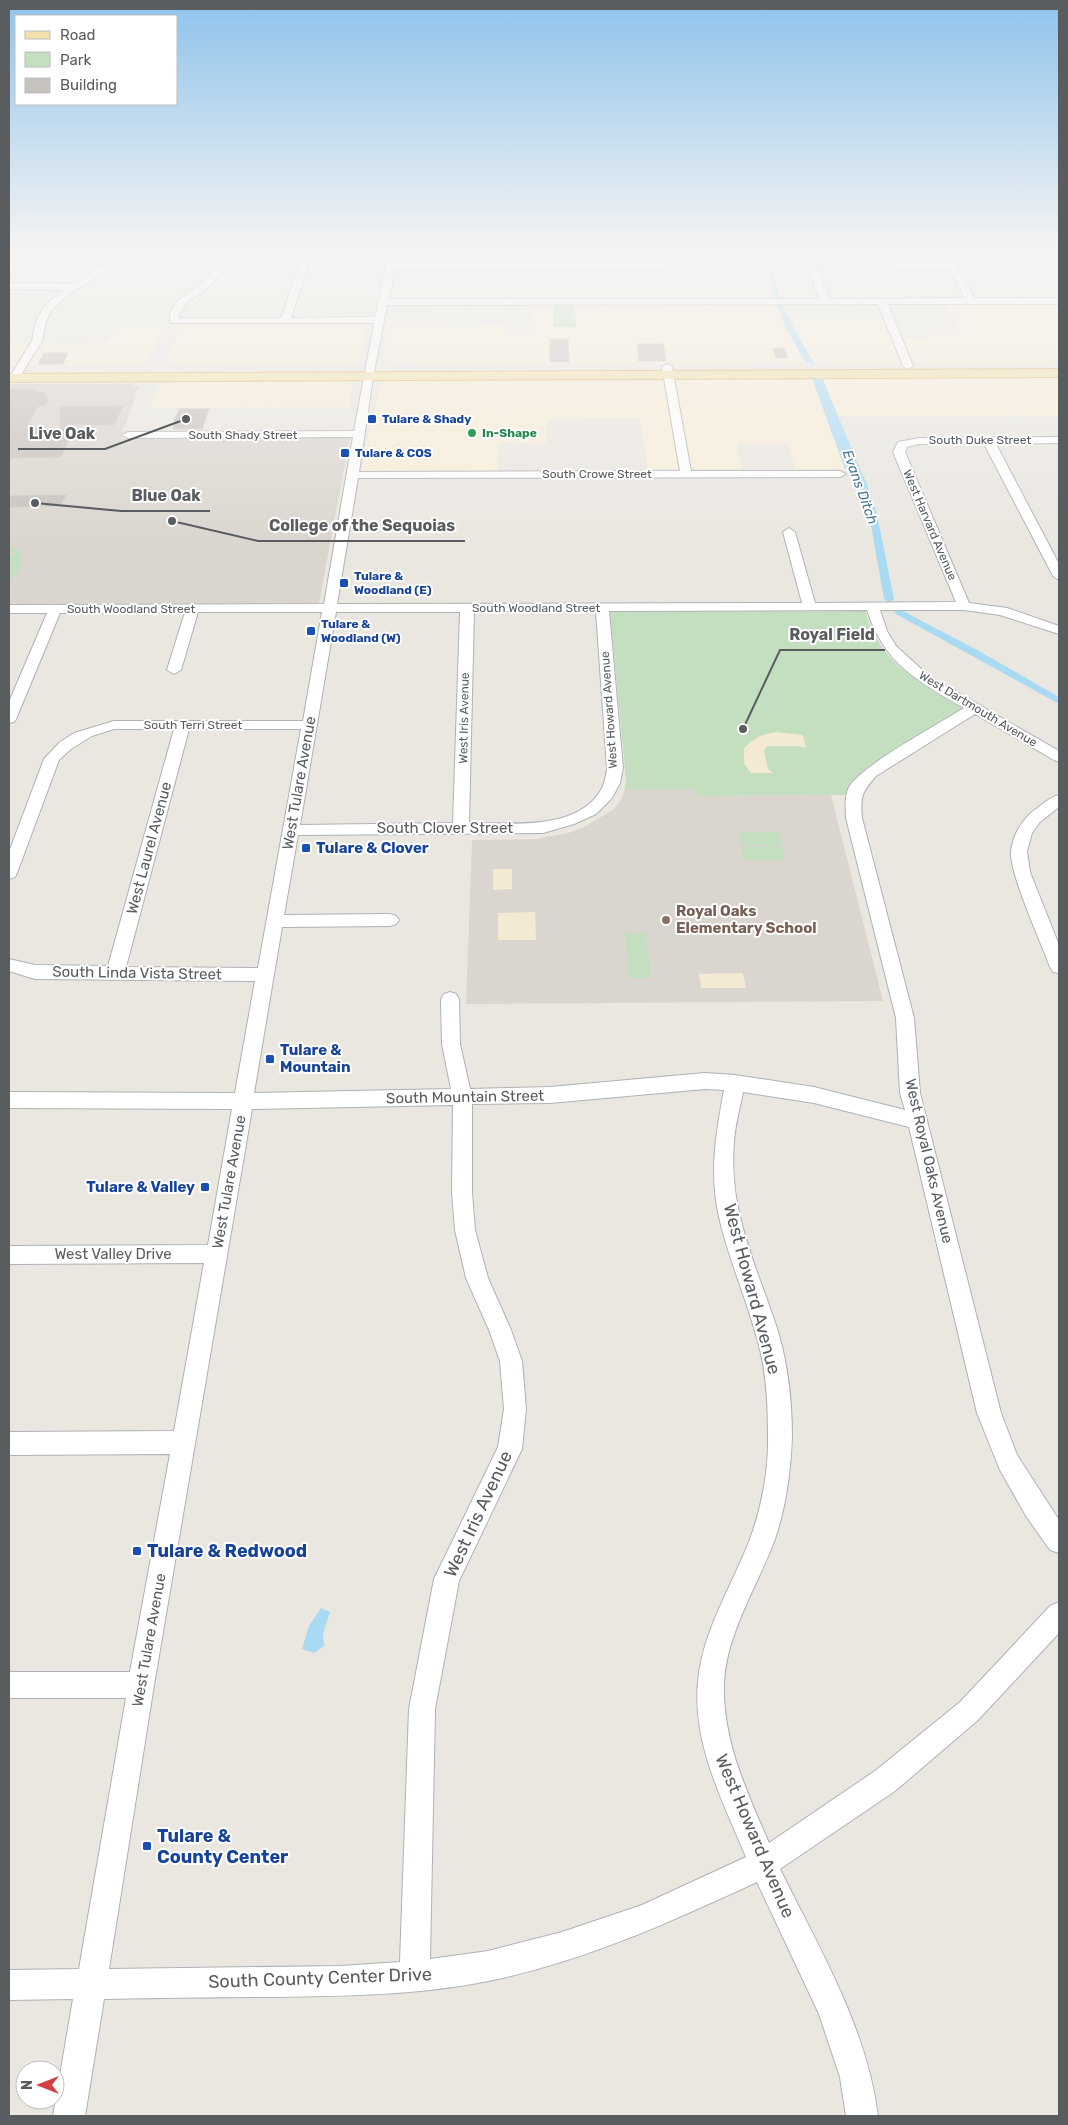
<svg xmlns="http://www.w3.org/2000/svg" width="1068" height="2125" font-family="Rubik,sans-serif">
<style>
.commercial{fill:#f8eed8}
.education{fill:#dad6cf}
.green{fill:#c3dfc0}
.sand{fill:#f4e9d2}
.water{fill:#a8daf3}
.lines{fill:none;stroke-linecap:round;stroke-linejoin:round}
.canal{fill:#a8daf3;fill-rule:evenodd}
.building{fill:#c6c2be;stroke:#cec8c0}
.minor-casing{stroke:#aeb2b5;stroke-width:2}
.major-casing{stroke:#deb166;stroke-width:2}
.minor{fill:#fff;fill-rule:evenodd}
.major{fill:#f4e1ac;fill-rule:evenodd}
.transit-dot{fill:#1a4fb4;stroke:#fff;stroke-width:2}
.leisure-dot{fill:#2e9e5b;stroke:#fff;stroke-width:2}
.education-dot{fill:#8d6e63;stroke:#fff;stroke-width:2}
.labels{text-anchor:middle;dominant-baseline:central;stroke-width:4;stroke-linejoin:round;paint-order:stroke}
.far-transit-label{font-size:12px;font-weight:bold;fill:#164399;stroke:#fff;text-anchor:start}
.far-leisure-label{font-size:12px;font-weight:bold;fill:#27864d;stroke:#fff;text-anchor:start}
.far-street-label{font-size:12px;fill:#595d60;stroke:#fff}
.far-water-label{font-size:14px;font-style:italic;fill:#46779a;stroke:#fff}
.street-label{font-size:15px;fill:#595d60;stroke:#fff}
.transit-label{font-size:15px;font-weight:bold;fill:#164399;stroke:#fff;text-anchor:start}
.education-label{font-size:15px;font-weight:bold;fill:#785e54;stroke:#fff;text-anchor:start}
.near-street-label{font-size:18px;fill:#595d60;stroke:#fff}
.near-transit-label{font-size:18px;font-weight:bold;fill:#164399;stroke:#fff;text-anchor:start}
.leader{fill:none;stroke:#595d60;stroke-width:2}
.callout-dot{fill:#595d60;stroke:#fff;stroke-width:2}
.callout-label{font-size:16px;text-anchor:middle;font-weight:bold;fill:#595d60;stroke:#fff;stroke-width:4;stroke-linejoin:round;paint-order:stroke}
</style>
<rect width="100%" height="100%" fill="#eae7e1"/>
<g class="commercial">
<polygon points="777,304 786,328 806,363 477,364 389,363 382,360 387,323 435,323 434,328 479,328 480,324 505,324 504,335 529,335 531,305"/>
<polygon points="1059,304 1059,362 814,363 790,320 896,320 904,339 927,339 925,335 962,335 947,305"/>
<polygon points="365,324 367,325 359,362 353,364 172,365 166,362 180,326 186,325"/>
<polygon points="164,327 147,362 141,365 9,365 9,345 107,342 116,328"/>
<polygon points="822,377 1059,378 1059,416 838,416"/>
<polygon points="552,378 812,378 845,469 795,469 788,443 737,443 742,469 648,469 640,418 547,419 547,443 499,443 498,471 362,473 370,421 374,416 380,384 388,381"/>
<polygon points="297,381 345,382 353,385 350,399 351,407 150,408 160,385 167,382"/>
</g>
<g class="education">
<polygon points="9,384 132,384 139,387 120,439 350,437 319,603 9,604"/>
<polygon points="625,789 695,789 697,796 831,795 883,1001 466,1004 472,840 536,839 568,833 584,827 613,810 622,798"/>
</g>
<g class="green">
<polygon points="553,305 575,305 576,327 553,327"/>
<path d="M9,545C29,552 24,570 9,580V556H16L9,549Z"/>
<path d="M865,611C879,663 920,684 964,709L864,770L849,786L846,795L697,796L695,789H625L626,779L610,612Z"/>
<polygon points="739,832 779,832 782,845 741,845"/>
<polygon points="782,846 785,860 743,860 741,847"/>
<polygon points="625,933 646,933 651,978 629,978"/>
</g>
<g class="sand">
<path d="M776,732L803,735L806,748L797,746H768L764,750L768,769L773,773H751L744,763V749C752,738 763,734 776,732Z"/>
<polygon points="493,869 512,869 512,889 493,890"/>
<polygon points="535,912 536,940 498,940 498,913"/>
<polygon points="743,973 746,988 701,988 699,974"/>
</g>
<g class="water">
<polygon points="777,305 783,305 796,332 814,363 806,363 786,328"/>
<polygon points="822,377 860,469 845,469 812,378"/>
<polygon points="321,1608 330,1612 323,1633 324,1646 314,1653 302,1649 309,1626"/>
</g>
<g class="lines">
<g class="canal">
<polygon points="761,249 767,249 780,299 775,298"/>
<polygon points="845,449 852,451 867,484 877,514 894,599 892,601 889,602 884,599 869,514 859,484 844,451"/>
<polygon points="899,609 979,651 1059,697 1059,704 896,614 894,612"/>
</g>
</g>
<g class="building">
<polygon points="550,339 568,339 569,362 550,362"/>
<polygon points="637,344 663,344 666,361 639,361"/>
<polygon points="773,348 784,348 788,358 776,358"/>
<polygon points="44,353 68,353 63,364 38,364"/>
<polygon points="9,389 33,389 35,391 44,393 48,399 45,406 38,406 26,428 60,428 60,407 123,406 114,425 76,425 61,457 9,458"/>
<polygon points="180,409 209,409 202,429 173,429 175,422 174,419"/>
<polygon points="47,495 66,495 60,506 9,507 11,496"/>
</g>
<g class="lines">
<defs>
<g id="minor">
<polygon points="22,249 30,249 12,275 9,276 9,267"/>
<polygon points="78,249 89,249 112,257 114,267 66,296 52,310 46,321 42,341 18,380 10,380 9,378 32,341 36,321 43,309 52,299 64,290 9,289 9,283 73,284 104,266 105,260 79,251"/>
<path d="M222,249H230C228,262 221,275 212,284C201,295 181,301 179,318H281L305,249H313L291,318L375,317L390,249H398L396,262H659L717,252V249H725V254L685,265L659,268H395L389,299H819L802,249H810L829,299L965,298L949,268H891L886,265L891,262H946L939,249H947L974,298H1059V304H888L913,366L908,369L903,366L878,304L387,305L373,377L359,472L680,471L662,367L667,364L672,367L691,471H840L846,474L840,477L358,478L337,604L802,603L783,532L789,528L795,532L815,603L956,602L893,452L898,442L919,438L1059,437V443L996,444L1059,564V580L1053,576L984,444H919L907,447L905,452L969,603L1007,608L1059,626V634L1000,615L964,610H880L887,631L896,646L929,676L1059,751V762L1054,760L975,714L876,776C862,792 860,796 862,818L914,1018L920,1093L1001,1413L1017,1455L1059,1520V1553L1050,1550L1026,1516L1000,1470L977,1413L909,1127L814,1103L743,1092C740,1108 735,1125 734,1142C732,1165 734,1193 740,1216C749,1257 767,1295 779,1335C788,1366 792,1403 792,1436C791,1470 786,1507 775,1539C758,1585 726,1634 724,1683C722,1740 747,1792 769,1843L875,1771L960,1702L1050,1606L1059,1602V1633L978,1720L895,1791L780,1869C819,1948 867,2028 878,2116H846L840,2077L819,2014L757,1882C670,1922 583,1962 488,1981C419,1995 347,1996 277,1997C219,1997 162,1998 104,1999L85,2116H53L73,1999L9,2000V1970L79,1969L126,1698H9V1672H130L170,1454L9,1455V1432L174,1431L204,1263L9,1264V1246L208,1245L232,1109L9,1108V1092L235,1093L255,981L35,979L9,971V959L35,965L108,966L174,729H114L92,736L71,749L59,760L17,873L15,877L9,879V852L44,759L60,742L74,733L114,721H303L322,612H198L181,670L174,674L167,670L185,612L60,613L16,719L14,722L9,723V702L47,613H9V605L324,604L353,437L128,438L122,435L128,432L354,431L374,323H171C163,302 198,290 208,277C215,269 219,259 222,249ZM867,610C884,664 919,682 964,708C939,724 862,765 849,787C844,797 846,808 846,818L896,1018L900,1093L905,1110L814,1087L735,1075L705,1073L550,1087L470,1089L460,1044L459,999L456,994L450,992L444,994L441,999L442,1044L451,1089L254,1093L282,927L390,926L396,924L399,920L396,916L390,914L284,915L298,835L543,833L574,824L596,814L612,798L620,783L623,768L609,611ZM474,611H596L607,768C606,777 604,786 599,793C574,831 508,823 469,823ZM336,612H460L453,823L300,825ZM189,729H301L258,968L126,967ZM705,1089L724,1090C716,1133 709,1172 719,1217C728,1257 745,1295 756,1335C766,1366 768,1401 768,1434C769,1468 762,1507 750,1539C732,1586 702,1632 698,1682C692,1743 723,1802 746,1857L642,1905L562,1932L488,1951L430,1959L435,1709L459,1581L522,1449L526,1409L522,1361L511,1330L488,1278L475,1230L472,1192V1104L550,1103ZM453,1105L452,1192L455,1230L466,1278L489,1330L500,1361L504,1409L498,1447L434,1579L409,1709L400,1962L341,1966L109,1969L154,1685L252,1109Z"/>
<path d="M1059,795V807L1040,822L1032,833L1027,851L1030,872L1059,945V973L1053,972L1050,967C1041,942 1009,873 1011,851C1013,834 1023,818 1036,809C1043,804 1050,797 1059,795Z"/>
</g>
<polygon id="major" points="1059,369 1059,377 9,382 9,374"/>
</defs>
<use href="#minor" class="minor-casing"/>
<use href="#major" class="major-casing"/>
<use href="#minor" class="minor"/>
<use href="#major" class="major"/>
</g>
<linearGradient id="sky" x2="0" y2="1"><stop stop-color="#8ec3ec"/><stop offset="0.46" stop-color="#f6f4f2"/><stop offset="1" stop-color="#f6f4f2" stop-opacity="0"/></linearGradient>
<rect width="1068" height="546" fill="url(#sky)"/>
<g class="transit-dot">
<rect x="367" y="414" width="10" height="10" rx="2.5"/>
<rect x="340" y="448" width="10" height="10" rx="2.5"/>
<rect x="339" y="578" width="10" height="10" rx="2.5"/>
<rect x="306" y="626" width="10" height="10" rx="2.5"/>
<rect x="301" y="843" width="10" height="10" rx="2.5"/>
<rect x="265" y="1054" width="10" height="10" rx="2.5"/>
<rect x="200" y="1182" width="10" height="10" rx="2.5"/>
<rect x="132" y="1546" width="10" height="10" rx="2.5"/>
<rect x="142" y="1841" width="10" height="10" rx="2.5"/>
</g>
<circle class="leisure-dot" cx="472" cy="433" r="5"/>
<circle class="education-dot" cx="666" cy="920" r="5"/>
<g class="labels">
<g class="far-transit-label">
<text x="382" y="419">Tulare &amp; Shady</text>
<text x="355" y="453">Tulare &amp; COS</text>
<text x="354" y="576">Tulare &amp;<tspan x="354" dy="14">Woodland (E)</tspan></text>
<text x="321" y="624">Tulare &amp;<tspan x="321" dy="14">Woodland (W)</tspan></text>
</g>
<g class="far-leisure-label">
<text x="482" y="433">In-Shape</text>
</g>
<g class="far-street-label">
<text x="243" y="435">South Shady Street</text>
<text x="980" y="440">South Duke Street</text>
<text x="597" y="474">South Crowe Street</text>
<text transform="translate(930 525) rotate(67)">West Harvard Avenue</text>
<text x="536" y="608">South Woodland Street</text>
<text x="131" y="609">South Woodland Street</text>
<text transform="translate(978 709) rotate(31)">West Dartmouth Avenue</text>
<text transform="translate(609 710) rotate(-94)">West Howard Avenue</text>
<text transform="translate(464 718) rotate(-89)">West Iris Avenue</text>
<text x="193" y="725">South Terri Street</text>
</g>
<g class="far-water-label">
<text transform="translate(860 487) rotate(70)">Evans Ditch</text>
</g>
<g class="street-label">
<text transform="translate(299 783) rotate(-80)">West Tulare Avenue</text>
<text x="445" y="828">South Clover Street</text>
<text transform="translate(149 848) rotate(-75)">West Laurel Avenue</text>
<text transform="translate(137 973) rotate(1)">South Linda Vista Street</text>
<text transform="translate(465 1097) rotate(-1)">South Mountain Street</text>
<text transform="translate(929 1161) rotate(77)">West Royal Oaks Avenue</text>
<text transform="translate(229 1182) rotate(-80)">West Tulare Avenue</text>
<text x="113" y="1254">West Valley Drive</text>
<text transform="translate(149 1640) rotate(-80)">West Tulare Avenue</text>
</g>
<g class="transit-label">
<text x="316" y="848">Tulare &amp; Clover</text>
<text x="280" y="1050">Tulare &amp;<tspan x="280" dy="17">Mountain</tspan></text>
<text x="195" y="1187" text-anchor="end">Tulare &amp; Valley</text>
</g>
<g class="education-label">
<text x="676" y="911">Royal Oaks<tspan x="676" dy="17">Elementary School</tspan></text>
</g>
<g class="near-street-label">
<text transform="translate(752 1289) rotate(75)">West Howard Avenue</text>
<text transform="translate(478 1514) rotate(-65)">West Iris Avenue</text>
<text transform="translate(755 1836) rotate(67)">West Howard Avenue</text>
<text transform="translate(320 1978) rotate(-2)">South County Center Drive</text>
</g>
<g class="near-transit-label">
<text x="147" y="1551">Tulare &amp; Redwood</text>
<text x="157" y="1836">Tulare &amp;<tspan x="157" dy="21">County Center</tspan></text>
</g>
</g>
<path class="leader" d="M186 419L105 449H18M35 503L121 511H210M172 521L258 541H465M743 729L780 650H885"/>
<g class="callout-dot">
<circle cx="186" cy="419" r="5"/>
<circle cx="35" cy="503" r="5"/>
<circle cx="172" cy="521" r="5"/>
<circle cx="743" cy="729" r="5"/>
</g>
<g class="callout-label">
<text x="62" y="439">Live Oak</text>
<text x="166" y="501">Blue Oak</text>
<text x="362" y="531">College of the Sequoias</text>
<text x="832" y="640">Royal Field</text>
</g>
<rect width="1068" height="2125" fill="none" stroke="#595d60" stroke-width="20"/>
<rect x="15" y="15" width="162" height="90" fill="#ffffff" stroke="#bdbebf"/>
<rect x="25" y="31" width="25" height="8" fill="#f4e1ac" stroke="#bdbebf"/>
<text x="60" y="40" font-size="15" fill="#595d60">Road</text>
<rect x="25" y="52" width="25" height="15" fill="#c3dfc0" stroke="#bdbebf"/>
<text x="60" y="65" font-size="15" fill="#595d60">Park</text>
<rect x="25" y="78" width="25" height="15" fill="#c6c2be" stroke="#bdbebf"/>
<text x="60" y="90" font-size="15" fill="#595d60">Building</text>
<g transform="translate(40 2085) rotate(270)"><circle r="24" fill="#ffffff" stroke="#bdbebf"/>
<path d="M0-4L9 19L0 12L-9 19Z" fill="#d24042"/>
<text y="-8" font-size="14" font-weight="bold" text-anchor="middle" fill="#595d60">N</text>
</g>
</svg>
